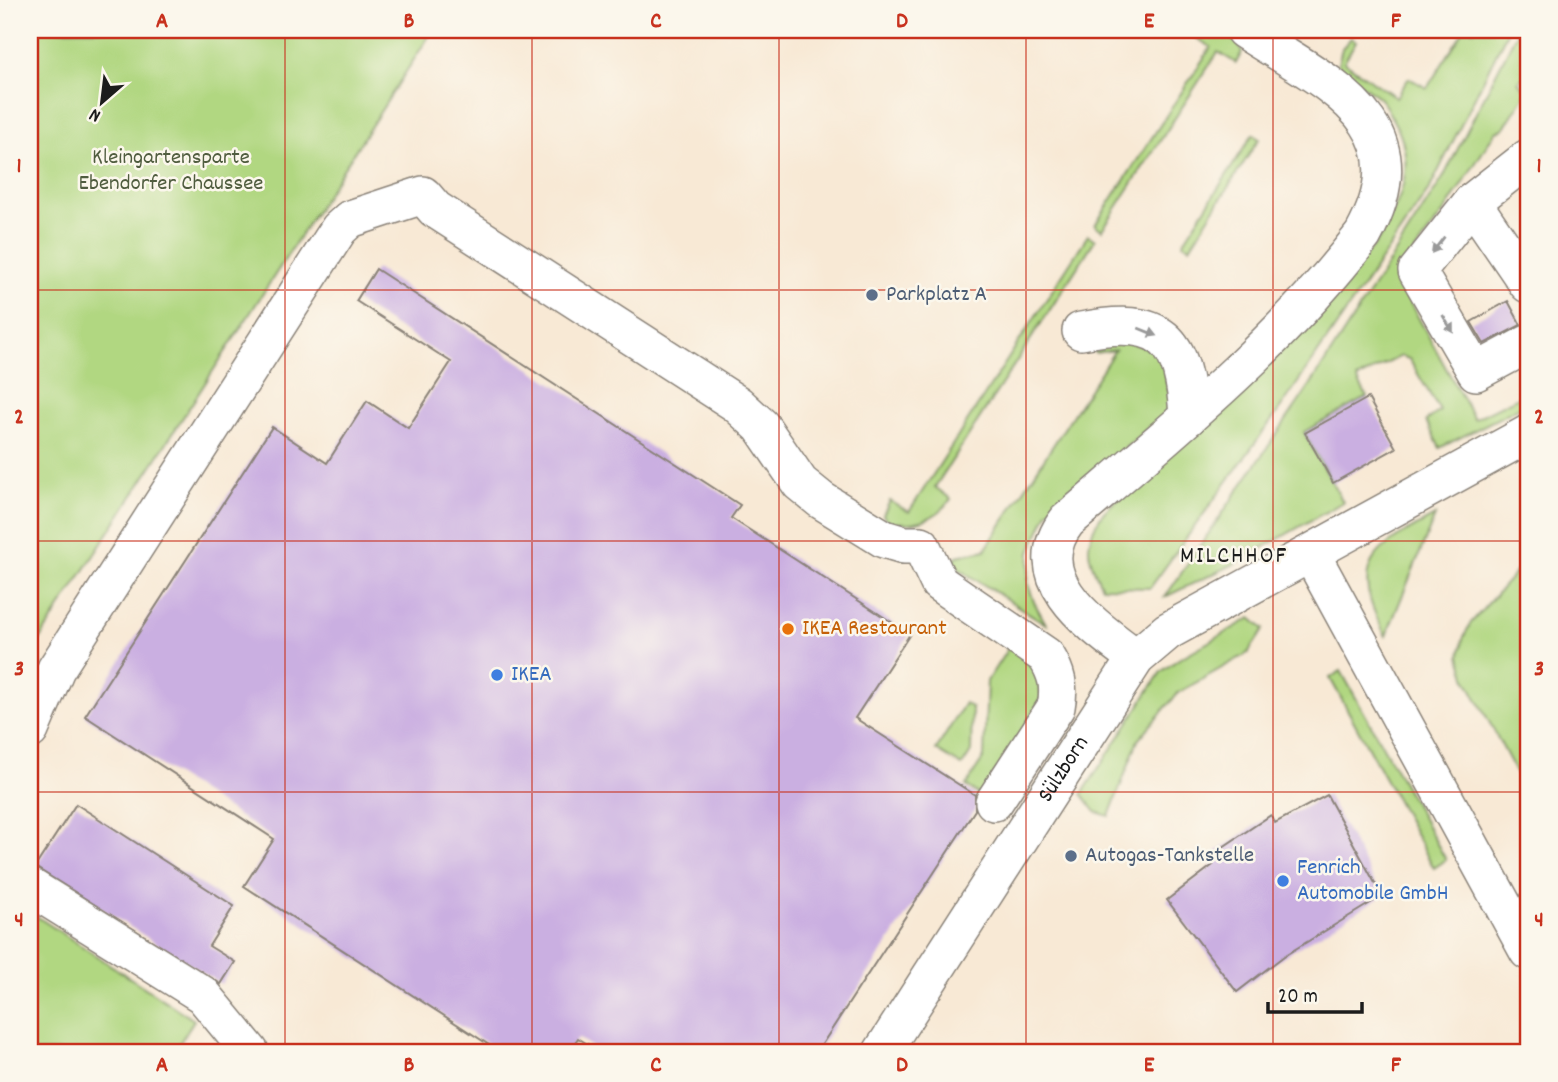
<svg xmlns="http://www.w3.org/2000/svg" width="1558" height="1082" font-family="Dekko,sans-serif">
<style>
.green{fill:#b1d781;stroke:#667a4e;stroke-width:2}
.building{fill:#caafe1}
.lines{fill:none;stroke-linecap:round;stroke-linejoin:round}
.minor-casing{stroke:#8a8278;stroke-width:40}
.minor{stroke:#fff;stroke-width:37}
.oneway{fill:#999}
.grid{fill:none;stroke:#c8321e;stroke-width:2;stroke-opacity:0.55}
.service-dot{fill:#5c6f8a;stroke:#fbf7ec;stroke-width:2.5}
.food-dot{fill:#e8710a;stroke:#fbf7ec;stroke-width:2.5}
.shop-dot{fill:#3f7fe0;stroke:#fbf7ec;stroke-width:2.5}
.labels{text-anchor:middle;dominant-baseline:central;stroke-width:5;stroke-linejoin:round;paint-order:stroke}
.park-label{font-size:23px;fill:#505d3f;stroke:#fbf7ec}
.service-label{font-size:23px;fill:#4e5e75;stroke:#fbf7ec;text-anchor:start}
.food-label{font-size:23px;fill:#c56008;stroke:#fbf7ec;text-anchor:start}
.shop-label{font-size:23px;fill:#366cbe;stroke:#fbf7ec;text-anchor:start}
.street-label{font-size:23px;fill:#1c1c1c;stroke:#fbf7ec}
.neighbourhood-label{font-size:24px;letter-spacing:2px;fill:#1c1c1c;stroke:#fbf7ec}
.neatline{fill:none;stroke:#c8321e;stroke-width:2.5}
.grid-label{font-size:23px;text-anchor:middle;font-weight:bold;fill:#c8321e}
</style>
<rect width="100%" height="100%" fill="#fbf7ec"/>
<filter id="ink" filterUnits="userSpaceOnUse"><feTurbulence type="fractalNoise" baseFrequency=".0143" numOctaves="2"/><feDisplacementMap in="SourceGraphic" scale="14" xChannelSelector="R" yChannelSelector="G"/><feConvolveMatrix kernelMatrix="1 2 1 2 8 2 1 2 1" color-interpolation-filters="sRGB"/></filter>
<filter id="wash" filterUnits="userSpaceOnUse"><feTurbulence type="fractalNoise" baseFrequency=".00686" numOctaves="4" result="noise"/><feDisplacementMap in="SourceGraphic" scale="28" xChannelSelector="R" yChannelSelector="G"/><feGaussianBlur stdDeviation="1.57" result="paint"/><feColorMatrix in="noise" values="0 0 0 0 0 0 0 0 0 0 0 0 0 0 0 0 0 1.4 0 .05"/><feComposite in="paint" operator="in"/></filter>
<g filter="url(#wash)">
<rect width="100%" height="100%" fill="#f8e9d5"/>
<g class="green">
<polygon points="30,30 433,30 38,642 30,660"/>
<path d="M1197,30C1213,30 1238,35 1242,52L1236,63L1218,52L1102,230L1095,225L1211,47L1193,36Z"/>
<path d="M1464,30H1508L1430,188L1282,406L1150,588L1102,587C1087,556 1082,543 1103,513L1375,245C1399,205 1420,164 1393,120C1389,113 1385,103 1379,98C1365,85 1347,80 1338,64L1342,48L1351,38L1356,41L1344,62L1396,97L1409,78L1427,88Z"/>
<polygon points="1518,30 1528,30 1528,73 1518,82 1528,91 1503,129 1496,131 1448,206 1396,277 1474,419 1528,392 1528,403 1440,448 1426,421 1440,411 1409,359 1401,356 1357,379 1367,397 1304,432 1343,502 1234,564 1165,597 1311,384 1443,178"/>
<polygon points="1253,134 1259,139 1190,247 1183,243"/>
<path d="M1088,235L1095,240L935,487L951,499C936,521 910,528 886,520L883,515L890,501L909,512Z"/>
<polygon points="1113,337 1160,352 1171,402 1163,416 1048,512 1030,552 1028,583 1034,602 1046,624 951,564 957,556 985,550 1115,350 1095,353 1093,348"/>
<path d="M1435,516L1386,636C1347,564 1371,550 1435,516Z"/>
<polygon points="1528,558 1528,795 1467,680 1460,656 1463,639 1470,624"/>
<polygon points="1251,618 1264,629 1248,653 1178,693 1138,740 1109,816 1096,812 1082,794 1161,672 1177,660"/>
<polygon points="1010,645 1035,668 1042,698 981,796 966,786 984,757 987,681"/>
<polygon points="1341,671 1446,860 1434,868 1330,678"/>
<polygon points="965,703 972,708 971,752 962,766 936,750"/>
<polygon points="30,912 194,1020 174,1052 30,1052"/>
</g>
<g id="blocks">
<g class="building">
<polygon points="376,269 740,505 731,518 910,634 855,718 975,795 975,810 817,1052 600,1052 578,1038 568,1052 500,1052 244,886 274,839 85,716 272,427 327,463 367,401 408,428 451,362 356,301"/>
<polygon points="1508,301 1521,325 1484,344 1471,322"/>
<polygon points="1368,398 1396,448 1333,483 1305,433"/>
<polygon points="1327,795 1382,896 1284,956 1237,992 1167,900 1213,865 1208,857 1271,815 1275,823"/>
<polygon points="76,804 234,906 209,946 235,962 221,984 35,867"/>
</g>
</g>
</g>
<g filter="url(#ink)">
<use href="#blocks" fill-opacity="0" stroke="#8a8278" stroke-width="2"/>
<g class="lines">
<defs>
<g id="minor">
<polyline points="1528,158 1472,202 1417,271 1476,372 1528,344"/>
<polyline points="1472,202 1528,284"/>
<path d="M1081,331C1162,315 1184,338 1188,417"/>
<polyline points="1311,554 1528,951"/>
<path d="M1136,658C1095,627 1022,579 1067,521C1171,432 1279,345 1363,235C1426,121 1325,83 1244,30"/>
<path d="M30,730L56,669L339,229L350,219L423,195L435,209L737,404L761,426L800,483L821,500L884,539L904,545H921L939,583L1046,656C1057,674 1060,686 1056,707L994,802"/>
<polyline points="30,887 203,995 250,1052"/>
<path id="s1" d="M882,1052L1136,658L1168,631L1528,434"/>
</g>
</defs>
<use href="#minor" class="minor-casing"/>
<use href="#minor" class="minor"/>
</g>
<defs><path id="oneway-solid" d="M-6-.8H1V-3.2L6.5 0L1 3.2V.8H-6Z" transform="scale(1.75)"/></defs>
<g class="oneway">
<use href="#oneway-solid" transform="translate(1438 245) rotate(128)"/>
<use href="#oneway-solid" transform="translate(1448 324) rotate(59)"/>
<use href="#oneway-solid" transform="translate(1148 332) rotate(22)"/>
</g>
</g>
<path class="grid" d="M285,30V1052M532,30V1052M779,30V1052M1026,30V1052M1273,30V1052M30,290H1528M30,541H1528M30,792H1528"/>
<g class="service-dot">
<circle cx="872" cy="295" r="7"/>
<circle cx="1071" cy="856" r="7"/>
</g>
<circle class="food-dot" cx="788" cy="629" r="7"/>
<g class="shop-dot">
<circle cx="497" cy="675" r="7"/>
<circle cx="1283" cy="881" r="7"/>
</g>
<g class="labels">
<g class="park-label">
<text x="171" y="158">Kleingartensparte<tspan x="171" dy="26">Ebendorfer Chaussee</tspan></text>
</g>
<g class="service-label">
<text x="886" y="295">Parkplatz A</text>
<text x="1085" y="856">Autogas-Tankstelle</text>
</g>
<g class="food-label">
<text x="802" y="629">IKEA Restaurant</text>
</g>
<g class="shop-label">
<text x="511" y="675">IKEA</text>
<text x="1297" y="868">Fenrich<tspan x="1297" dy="26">Automobile GmbH</tspan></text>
</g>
<g class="street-label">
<text stroke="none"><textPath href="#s1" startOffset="336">Sülzborn</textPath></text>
</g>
<g class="neighbourhood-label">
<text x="1234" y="557">MILCHHOF</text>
</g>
</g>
<rect width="1558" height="1082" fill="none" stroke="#fbf7ec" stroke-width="77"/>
<g transform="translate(102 102) rotate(208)" stroke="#fbf7ec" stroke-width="5" paint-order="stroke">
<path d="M0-5L12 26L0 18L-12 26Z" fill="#1c1c1c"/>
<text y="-10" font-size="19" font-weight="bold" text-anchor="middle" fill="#1c1c1c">N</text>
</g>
<path d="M1268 1002v10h94v-10" fill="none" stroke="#1c1c1c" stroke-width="3.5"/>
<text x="1278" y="1002" font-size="21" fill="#1c1c1c" stroke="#fbf7ec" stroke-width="5" paint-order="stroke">20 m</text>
<rect x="38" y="38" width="1482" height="1006" class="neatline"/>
<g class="grid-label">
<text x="162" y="27">A</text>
<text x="409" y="27">B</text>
<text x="656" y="27">C</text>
<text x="902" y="27">D</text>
<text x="1149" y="27">E</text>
<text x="1396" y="27">F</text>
<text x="19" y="172">1</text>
<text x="1539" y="172">1</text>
<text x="19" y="423">2</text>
<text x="1539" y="423">2</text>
<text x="19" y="675">3</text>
<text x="1539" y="675">3</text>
<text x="19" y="926">4</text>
<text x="1539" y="926">4</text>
<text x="162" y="1071">A</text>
<text x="409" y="1071">B</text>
<text x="656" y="1071">C</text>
<text x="902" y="1071">D</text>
<text x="1149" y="1071">E</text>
<text x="1396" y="1071">F</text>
</g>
</svg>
